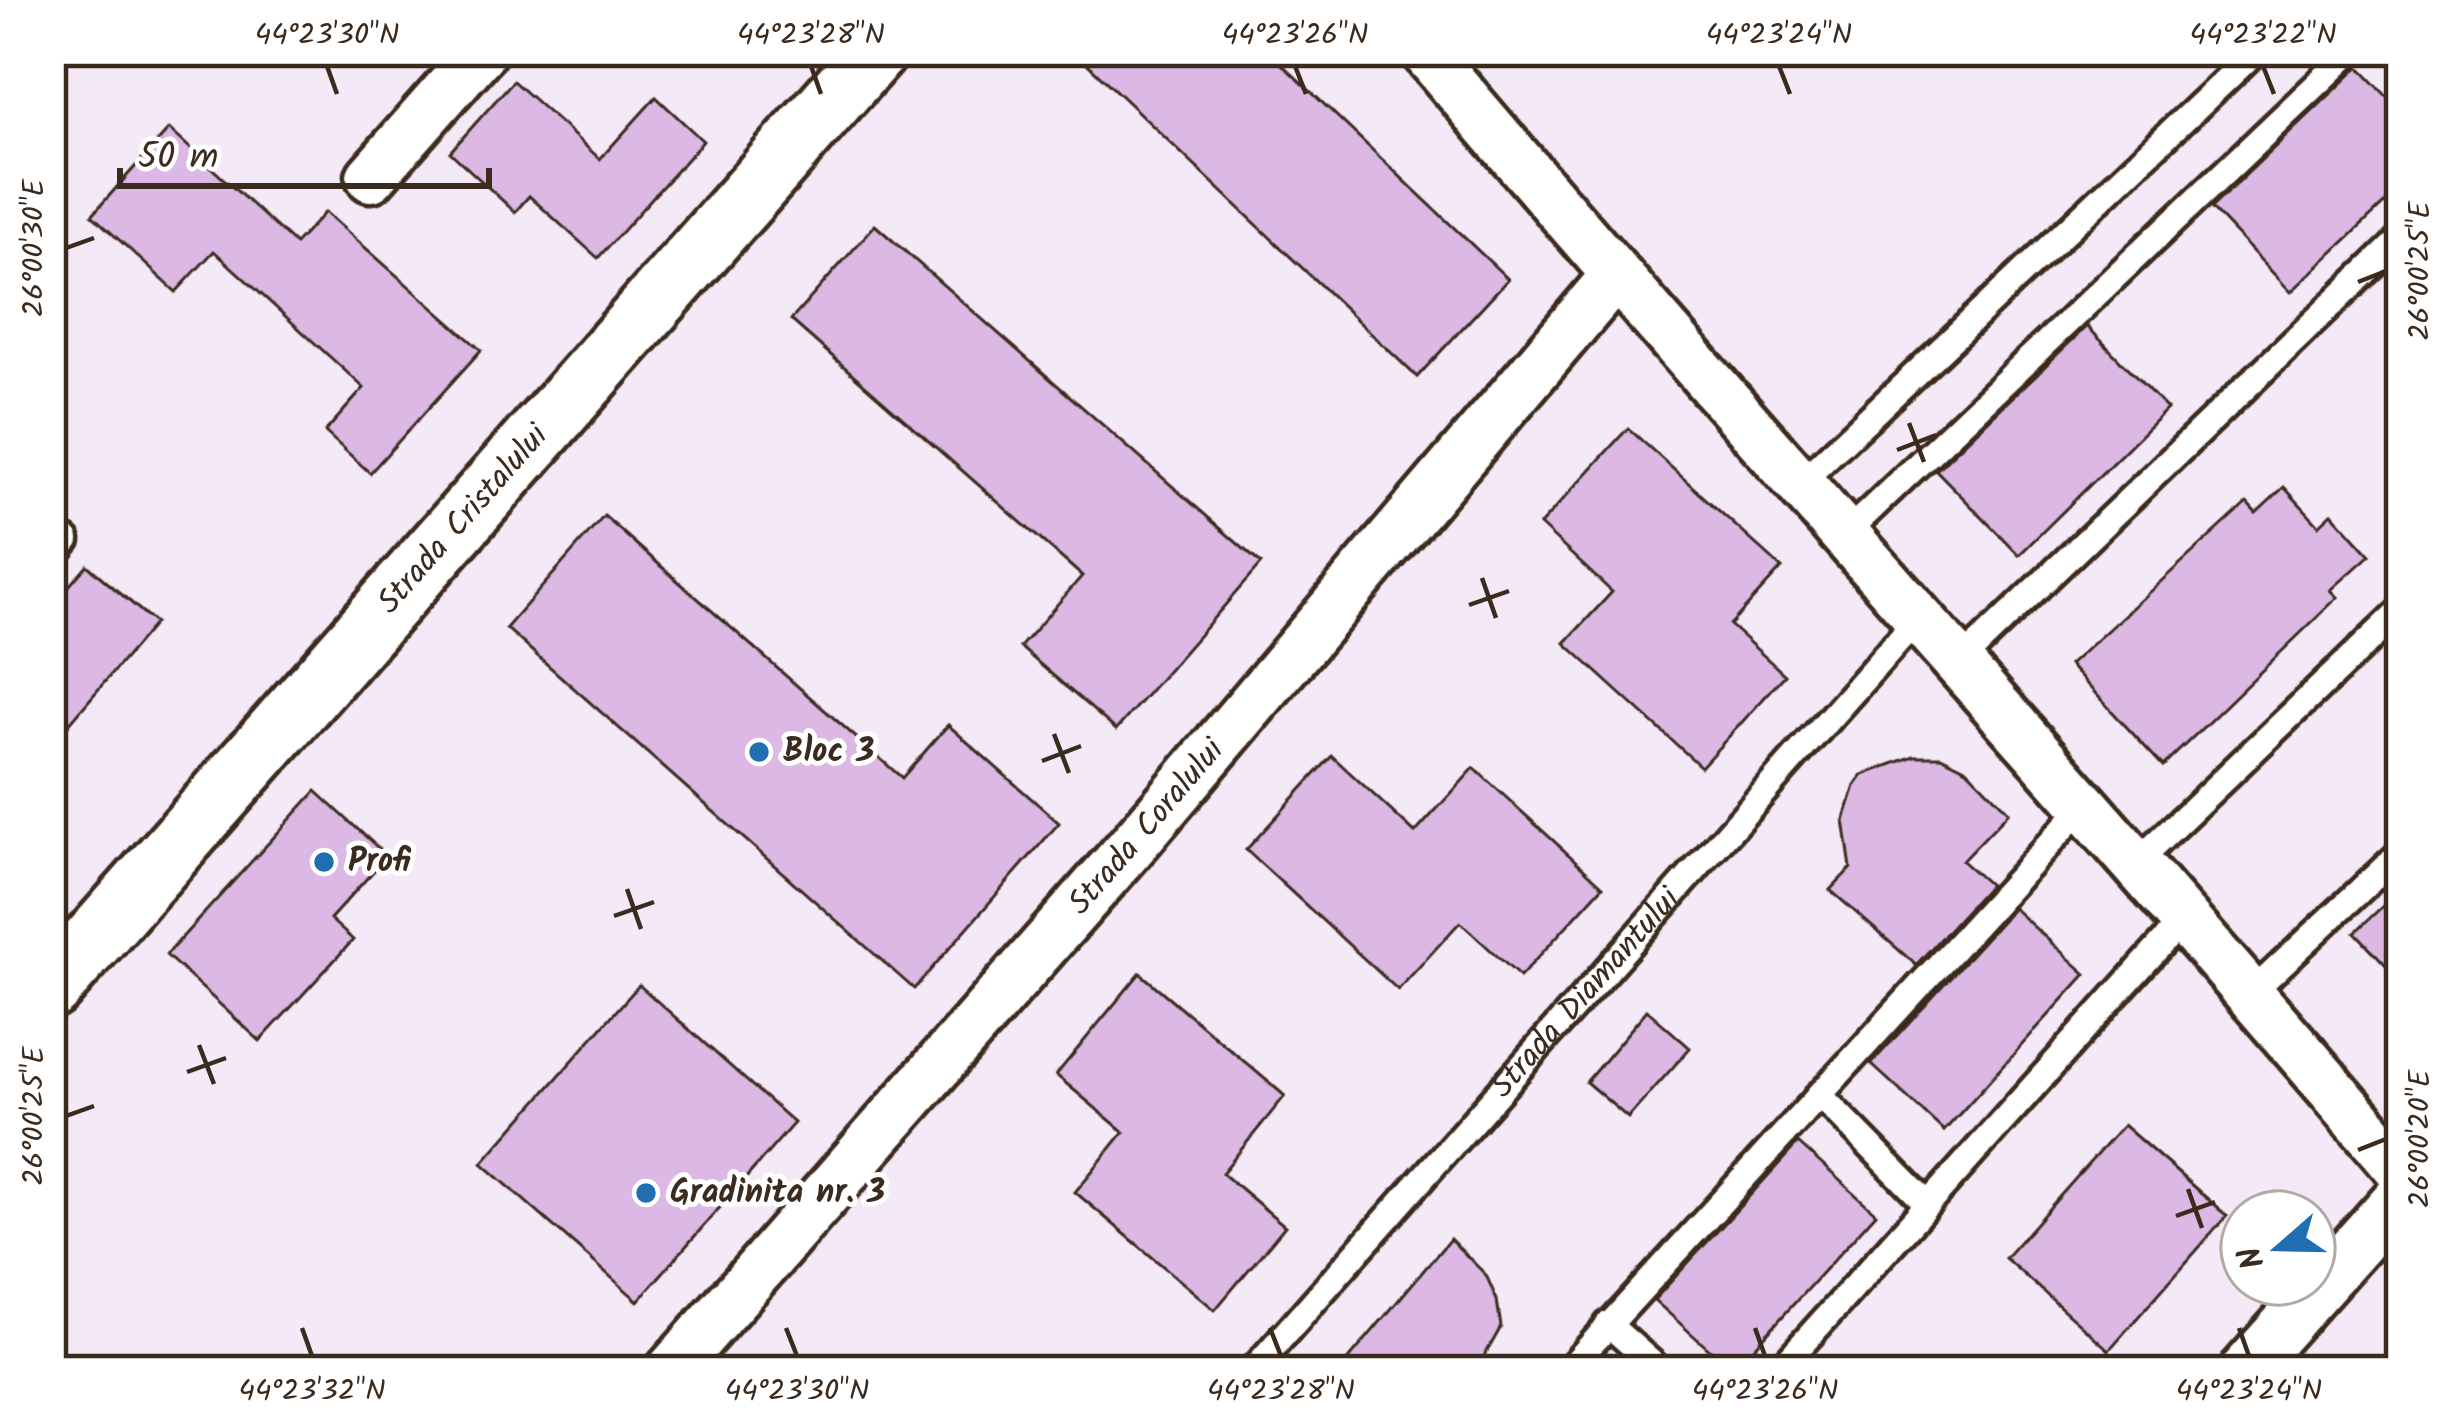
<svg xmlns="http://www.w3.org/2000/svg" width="2452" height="1422" font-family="Kalam,sans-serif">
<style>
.building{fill:#dbb9e4;stroke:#3b2a1e;stroke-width:3}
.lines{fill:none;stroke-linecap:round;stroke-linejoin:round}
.service-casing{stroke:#3b2a1e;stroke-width:33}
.minor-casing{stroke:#3b2a1e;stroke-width:57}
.tertiary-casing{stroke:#3b2a1e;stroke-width:69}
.service{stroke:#fff;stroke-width:24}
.minor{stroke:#fff;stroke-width:48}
.tertiary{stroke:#fff;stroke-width:60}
.ticks{fill:none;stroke:#3b2a1e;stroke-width:4.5}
.poi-dot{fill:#1f6fb2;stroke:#fff;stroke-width:4.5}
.labels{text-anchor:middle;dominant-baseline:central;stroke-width:10;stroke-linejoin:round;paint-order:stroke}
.street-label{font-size:33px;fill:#3b2a1e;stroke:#fff}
.poi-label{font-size:33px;font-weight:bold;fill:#3b2a1e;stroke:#fff;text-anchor:start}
.neatline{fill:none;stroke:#3b2a1e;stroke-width:4.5}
.ticks-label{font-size:30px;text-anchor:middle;fill:#3b2a1e}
</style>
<rect width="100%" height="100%" fill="#f4eaf7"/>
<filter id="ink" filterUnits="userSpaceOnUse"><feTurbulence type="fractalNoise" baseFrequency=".00833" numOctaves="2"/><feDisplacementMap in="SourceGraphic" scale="24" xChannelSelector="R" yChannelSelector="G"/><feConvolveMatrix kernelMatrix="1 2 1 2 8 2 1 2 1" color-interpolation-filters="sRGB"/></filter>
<g filter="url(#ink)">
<g class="building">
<polygon points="1074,51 1268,51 1508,279 1417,377"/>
<polygon points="2359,67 2401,111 2401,188 2291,292 2211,208"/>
<polygon points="513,81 600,159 656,97 703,141 598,258 529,196 515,212 450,152"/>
<polygon points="169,129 295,244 325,212 481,350 370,473 325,432 364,388 214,251 176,292 92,215"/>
<polygon points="875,225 1261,564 1116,730 1020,647 1082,576 791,320"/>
<polygon points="2087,326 2167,409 2019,555 1936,470"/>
<polygon points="1628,428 1782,568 1730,625 1785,675 1701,767 1565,643 1612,592 1540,525"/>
<polygon points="2284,487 2319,525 2332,513 2370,555 2331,590 2338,597 2163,766 2069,665 2247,503 2256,513"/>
<polygon points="604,516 902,778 948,725 1059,823 914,989 506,628"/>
<polygon points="87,565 155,623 51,745 51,607"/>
<polygon points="1332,756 1415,833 1474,768 1603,886 1520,977 1460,922 1398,990 1246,850"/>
<polygon points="1914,756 1941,756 1967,769 2009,812 1962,861 1989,885 1916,965 1830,890 1851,868 1844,820 1855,786 1863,775"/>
<polygon points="316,791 387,856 330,919 353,940 260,1041 166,955"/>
<polygon points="2401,889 2401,981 2355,932"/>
<polygon points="2013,908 2086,974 1944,1131 1871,1064"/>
<polygon points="1140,973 1285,1096 1222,1173 1285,1226 1215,1310 1075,1192 1124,1132 1056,1075"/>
<polygon points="639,985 794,1123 638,1301 482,1163"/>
<polygon points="1647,1010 1690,1048 1628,1118 1586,1082"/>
<polygon points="2123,1125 2227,1216 2109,1350 2005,1258"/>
<polygon points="1798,1143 1876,1213 1733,1371 1654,1300"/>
<polygon points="1450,1239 1486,1275 1497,1300 1501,1327 1476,1371 1339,1371"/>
</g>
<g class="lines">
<defs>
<g id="service">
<polyline points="1798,485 2256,51"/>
<polyline points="1844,535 2352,51"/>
<polyline points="51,559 67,540"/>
<polyline points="1960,662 2401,238"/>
<polyline points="2135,864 2401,610"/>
<polyline points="2249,995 2401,852"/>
<polyline points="1819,1094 1927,1204"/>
<polyline points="1608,1324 1661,1371"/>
<path id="s1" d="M1252,1371L1919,617"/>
<polyline points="1567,1371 2084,806"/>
<polyline points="1778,1371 2183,920"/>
</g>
<g id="minor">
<path d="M1425,51C1744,430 2081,793 2401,1170"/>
<polyline points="371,177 482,51"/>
<path id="s2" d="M670,1371L1130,848L1615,276"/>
<polyline points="2244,1371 2401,1195"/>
</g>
<g id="tertiary">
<path id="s3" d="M51,988L876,51"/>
</g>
</defs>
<use href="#service" class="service-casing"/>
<use href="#minor" class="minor-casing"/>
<use href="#tertiary" class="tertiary-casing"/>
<use href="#service" class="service"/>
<use href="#minor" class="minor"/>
<use href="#tertiary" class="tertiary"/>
</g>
</g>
<path class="ticks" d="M327,66L337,94M811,66L821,94M1295,66L1306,94M1779,66L1790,94M2263,66L2274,94M66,248L94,238M2358,282L2386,271M1909,423L1924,462M1897,450L1936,435M1482,578L1496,618M1469,605L1509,591M1054,734L1069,773M1042,761L1081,746M627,889L641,929M614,916L654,902M199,1045L214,1084M187,1072L226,1058M66,1116L94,1106M2358,1150L2386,1139M2188,1189L2202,1228M2176,1216L2215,1202M302,1328L312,1356M786,1328L797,1356M1270,1328L1281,1356M1755,1328L1765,1356M2239,1328L2249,1356"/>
<g class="poi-dot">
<circle cx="759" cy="752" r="12"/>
<circle cx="324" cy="862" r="12"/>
<circle cx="646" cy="1193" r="12"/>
</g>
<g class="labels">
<g class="street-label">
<text stroke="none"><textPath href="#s3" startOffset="624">Strada Cristalului</textPath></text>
<text stroke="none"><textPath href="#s2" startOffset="723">Strada Coralului</textPath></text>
<text stroke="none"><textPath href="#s1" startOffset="504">Strada Diamantului</textPath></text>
</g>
<g class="poi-label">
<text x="783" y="752">Bloc 3</text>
<text x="348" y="862">Profi</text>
<text x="670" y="1193">Gradinita nr. 3</text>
</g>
</g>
<rect width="2452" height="1422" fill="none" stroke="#fff" stroke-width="132"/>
<g transform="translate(2278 1248) rotate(250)"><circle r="57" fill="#ffffff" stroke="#b1aaa5" stroke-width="3"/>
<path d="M0-9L21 45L0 30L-21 45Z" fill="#1f6fb2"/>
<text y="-18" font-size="33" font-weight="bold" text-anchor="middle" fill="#3b2a1e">N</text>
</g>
<path d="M120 168v18h369v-18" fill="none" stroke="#3b2a1e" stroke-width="6"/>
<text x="138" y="168" font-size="36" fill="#3b2a1e" stroke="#ffffff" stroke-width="9" paint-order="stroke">50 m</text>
<rect x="66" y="66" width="2320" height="1290" class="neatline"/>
<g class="ticks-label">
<text x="327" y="44">44°23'30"N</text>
<text x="811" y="44">44°23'28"N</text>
<text x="1295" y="44">44°23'26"N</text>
<text x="1779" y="44">44°23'24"N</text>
<text x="2263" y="44">44°23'22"N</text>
<text transform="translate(33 248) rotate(-90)" y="10">26°00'30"E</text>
<text transform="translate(2419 271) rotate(-90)" y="10">26°00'25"E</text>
<text transform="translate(33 1116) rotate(-90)" y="10">26°00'25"E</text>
<text transform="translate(2419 1139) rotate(-90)" y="10">26°00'20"E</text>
<text x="312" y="1400">44°23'32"N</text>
<text x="797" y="1400">44°23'30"N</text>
<text x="1281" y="1400">44°23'28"N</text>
<text x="1765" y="1400">44°23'26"N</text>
<text x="2249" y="1400">44°23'24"N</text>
</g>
</svg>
